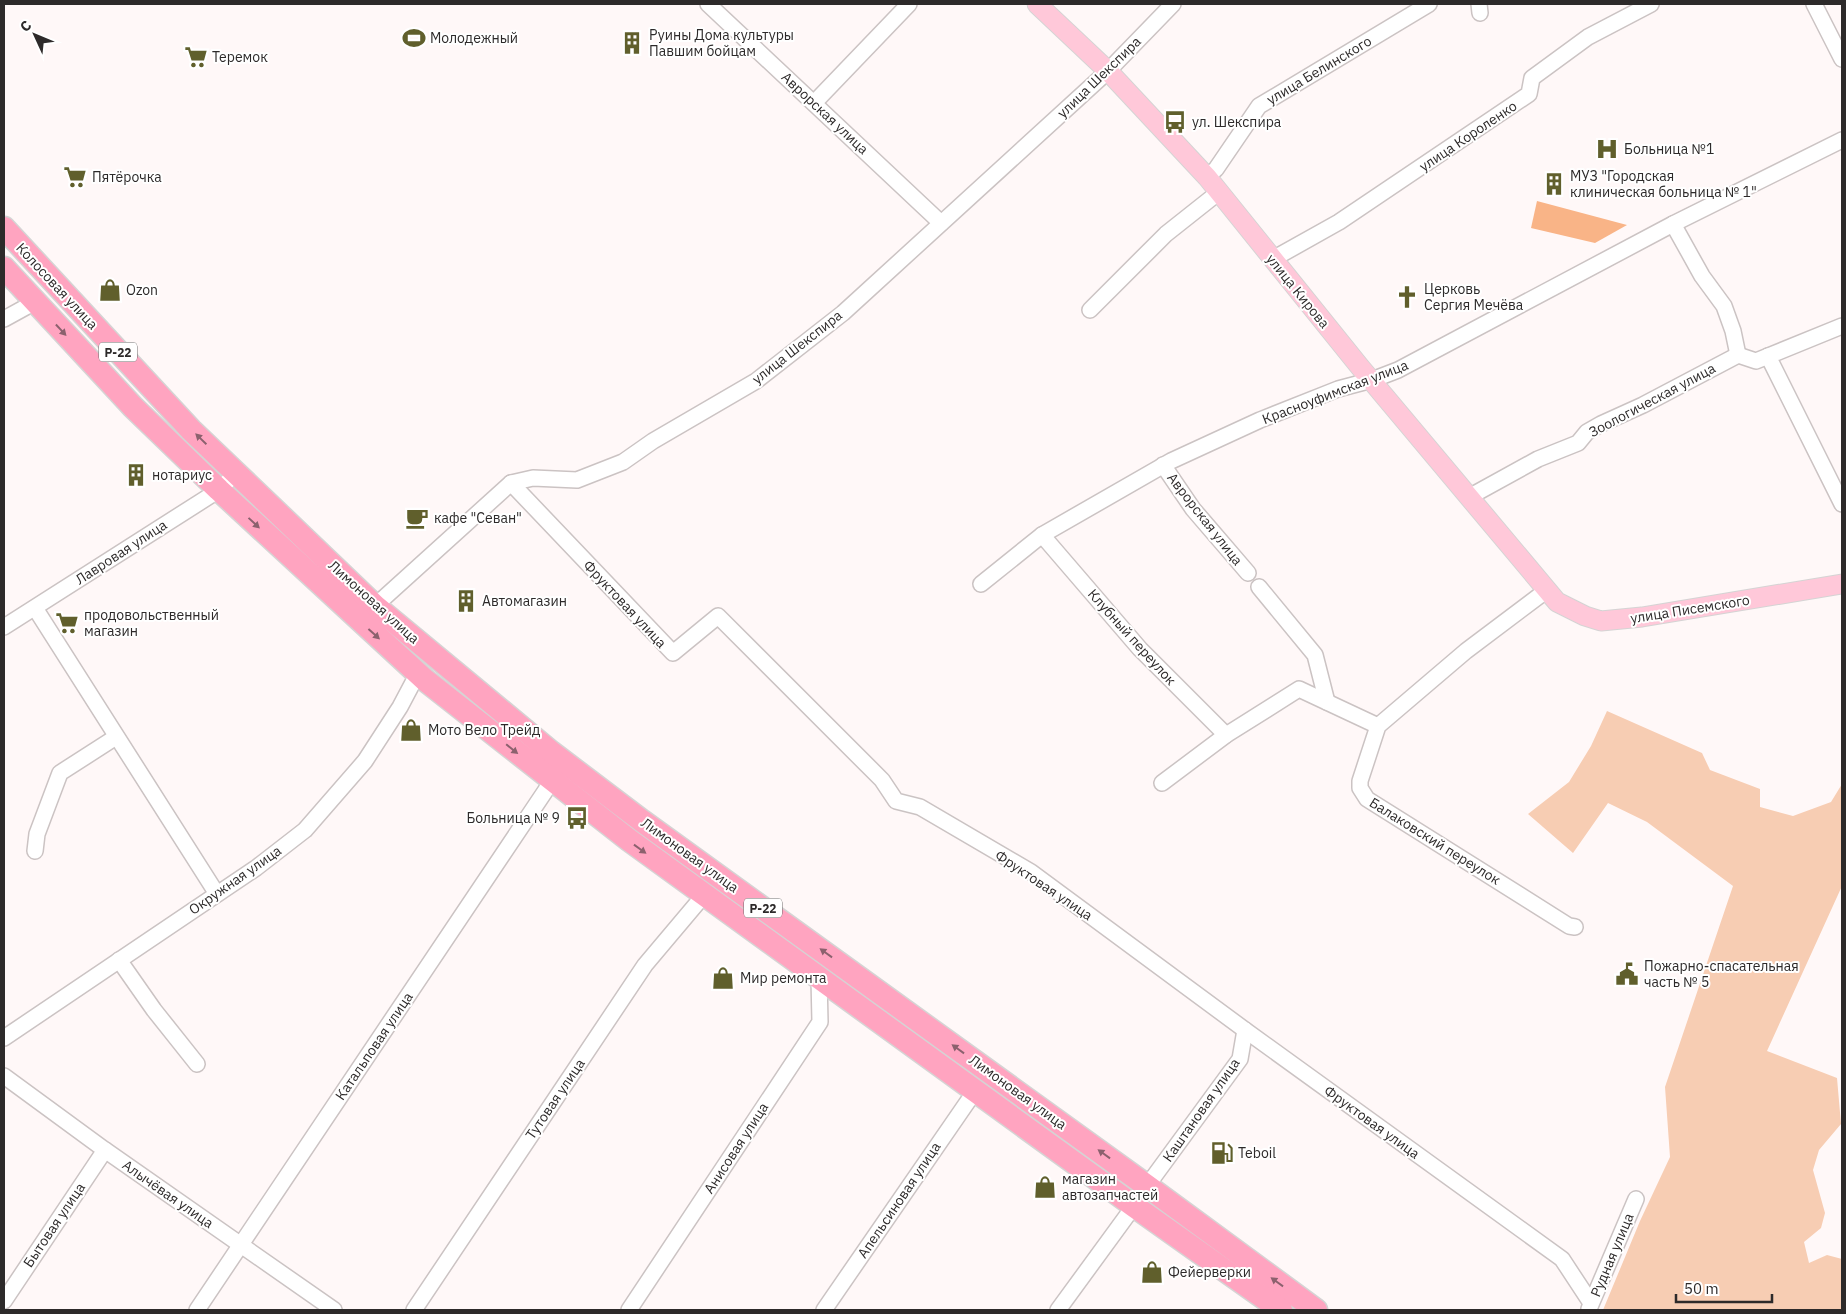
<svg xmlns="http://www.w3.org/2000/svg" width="1846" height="1314" font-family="'IBM Plex Sans',sans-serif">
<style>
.green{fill:#f7cdb3}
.forest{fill:#f9b487}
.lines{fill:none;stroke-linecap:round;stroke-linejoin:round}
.minor-casing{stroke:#cbc3c3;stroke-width:18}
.major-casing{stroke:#d5d4d4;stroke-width:21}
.highway-casing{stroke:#d5d4d4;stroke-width:25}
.minor{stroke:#fff;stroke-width:15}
.major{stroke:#ffc8d9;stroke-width:19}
.highway{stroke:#ffa4c0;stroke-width:22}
.oneway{fill:#8c616e}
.labels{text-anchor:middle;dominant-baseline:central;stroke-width:4;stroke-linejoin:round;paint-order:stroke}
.shield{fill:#fff;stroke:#6c6a6a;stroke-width:1}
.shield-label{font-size:12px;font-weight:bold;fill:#2d2a2a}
.poi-label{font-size:14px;fill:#2d2a2a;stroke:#fff;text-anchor:start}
.street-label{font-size:14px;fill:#2d2a2a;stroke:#fff}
</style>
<rect width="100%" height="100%" fill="#fff8f8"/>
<polygon class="green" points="1607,711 1702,753 1710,770 1760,789 1760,807 1793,816 1831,802 1842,784 1842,886 1767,1051 1837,1078 1841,1124 1819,1150 1813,1170 1825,1213 1821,1228 1804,1242 1809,1263 1827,1255 1842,1259 1842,1310 1603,1310 1640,1221 1670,1157 1665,1087 1733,886 1647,822 1608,803 1573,853 1528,814 1569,782 1591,746"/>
<polygon class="forest" points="1537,201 1627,225 1595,243 1531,228"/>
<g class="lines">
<defs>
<g id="minor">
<polyline points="708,4 941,223"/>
<polyline points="1479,4 1480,13"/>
<polyline points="1814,4 1842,59"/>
<polyline points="814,103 909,4"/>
<polyline points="1207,177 1216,169 1259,106 1429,4"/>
<polyline points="1673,224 1702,276 1724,306 1733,331 1738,355"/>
<polyline points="1273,259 1339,222 1529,94 1532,78 1588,37 1651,4"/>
<polyline points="1090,310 1166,234 1219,192"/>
<polyline points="4,319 35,302"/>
<polyline points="1768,356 1842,504"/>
<polyline points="1163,465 1193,509 1248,573"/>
<polyline points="511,483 673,653 718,616 882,780 896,801 920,807 1031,872 1245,1030 1562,1259 1591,1303"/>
<polyline points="1469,497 1538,459 1578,443 1587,432 1601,424 1643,405 1738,355 1756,361 1842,326"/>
<polyline points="1042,535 1140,649 1226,735"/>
<polyline points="981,584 1042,535 1171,461 1260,420 1338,389 1372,380 1398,370 1673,224 1842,140"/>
<polyline points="1259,587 1315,655 1327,702"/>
<polyline points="1547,590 1466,651 1378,726 1360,781 1360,788 1367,799 1569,926 1575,927"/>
<polyline points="375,606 511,483 533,478 577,480 623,462 653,441 756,381 843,313 866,292 1108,71 1173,4"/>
<polyline points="35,608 217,894"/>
<polyline points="4,627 219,490 236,473"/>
<polyline points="1162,783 1226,735 1299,689 1378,726"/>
<polyline points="35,851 37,834 60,773 116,737"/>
<polyline points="119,960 154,1010 197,1064"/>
<polyline points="4,1038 256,868 305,830 365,761 400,707 418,673"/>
<polyline points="4,1076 105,1150 334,1310"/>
<polyline points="1147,1186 1240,1059 1245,1030"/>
<polyline points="4,1301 105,1150"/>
<polyline points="1589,1309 1636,1199"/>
<polyline points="197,1310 552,781"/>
<polyline points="414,1310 645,965 704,895"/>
<polyline points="629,1310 820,1022 819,978"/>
<polyline points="824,1310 975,1091"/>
<polyline points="1058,1310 1134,1206"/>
</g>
<polyline id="major" points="1037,4 1108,71 1207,177 1360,367 1557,602 1585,616 1601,621 1642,617 1842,584"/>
<g id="highway">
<polyline points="4,228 191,430 236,473 375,606 551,752 642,821 1147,1186 1316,1310"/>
<polyline points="4,268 133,407 219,490 425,680 629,840 1134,1206 1281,1310"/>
</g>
</defs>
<use href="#minor" class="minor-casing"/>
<use href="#major" class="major-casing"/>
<use href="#highway" class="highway-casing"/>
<use href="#minor" class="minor"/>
<use href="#major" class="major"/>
<use href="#highway" class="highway"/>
</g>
<defs><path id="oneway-solid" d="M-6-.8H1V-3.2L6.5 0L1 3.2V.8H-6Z" transform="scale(1.25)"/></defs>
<g class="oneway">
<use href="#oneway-solid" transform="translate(61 330) rotate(47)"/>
<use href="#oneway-solid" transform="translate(201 439) rotate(-136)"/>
<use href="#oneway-solid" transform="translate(254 523) rotate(43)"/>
<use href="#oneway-solid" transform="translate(374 634) rotate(42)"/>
<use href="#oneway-solid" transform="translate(512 749) rotate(39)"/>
<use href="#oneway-solid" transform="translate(640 849) rotate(36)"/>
<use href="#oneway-solid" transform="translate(826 953) rotate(-144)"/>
<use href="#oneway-solid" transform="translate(958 1049) rotate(-144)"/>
<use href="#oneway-solid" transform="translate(1104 1154) rotate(-144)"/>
<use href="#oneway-solid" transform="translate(1277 1282) rotate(-144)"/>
</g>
<defs>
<symbol id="stadium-bare" viewBox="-9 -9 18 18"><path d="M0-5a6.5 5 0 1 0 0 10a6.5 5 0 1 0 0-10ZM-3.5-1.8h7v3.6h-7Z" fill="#605f2c" stroke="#fff" stroke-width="2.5" paint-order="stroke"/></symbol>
<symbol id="building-bare" viewBox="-9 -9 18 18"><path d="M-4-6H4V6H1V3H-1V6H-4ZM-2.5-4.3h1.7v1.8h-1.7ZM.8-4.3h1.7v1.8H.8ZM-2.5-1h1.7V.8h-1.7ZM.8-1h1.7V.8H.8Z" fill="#605f2c" stroke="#fff" stroke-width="2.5" paint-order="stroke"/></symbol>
<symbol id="supermarket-bare" viewBox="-9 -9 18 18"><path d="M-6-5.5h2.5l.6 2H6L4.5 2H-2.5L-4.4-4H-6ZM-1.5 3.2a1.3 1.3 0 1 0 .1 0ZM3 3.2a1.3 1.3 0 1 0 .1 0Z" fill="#605f2c" stroke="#fff" stroke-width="2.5" paint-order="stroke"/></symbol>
<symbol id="bus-bare" viewBox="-9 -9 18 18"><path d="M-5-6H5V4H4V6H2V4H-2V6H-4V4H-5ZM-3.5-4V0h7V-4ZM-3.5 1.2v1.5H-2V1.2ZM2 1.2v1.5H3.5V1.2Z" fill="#605f2c" stroke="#fff" stroke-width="2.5" paint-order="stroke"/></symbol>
<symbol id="hospital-bare" viewBox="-9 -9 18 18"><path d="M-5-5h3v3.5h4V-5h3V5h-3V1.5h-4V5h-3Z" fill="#605f2c" stroke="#fff" stroke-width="2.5" paint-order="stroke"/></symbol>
<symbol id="shop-bare" viewBox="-9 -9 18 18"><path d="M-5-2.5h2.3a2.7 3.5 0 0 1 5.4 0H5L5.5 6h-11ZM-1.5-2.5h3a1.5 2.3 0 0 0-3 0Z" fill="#605f2c" stroke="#fff" stroke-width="2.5" paint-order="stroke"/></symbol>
<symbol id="church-bare" viewBox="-9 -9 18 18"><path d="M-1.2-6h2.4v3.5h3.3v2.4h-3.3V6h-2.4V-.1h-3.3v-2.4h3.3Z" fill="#605f2c" stroke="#fff" stroke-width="2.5" paint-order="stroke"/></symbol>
<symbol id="cafe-bare" viewBox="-9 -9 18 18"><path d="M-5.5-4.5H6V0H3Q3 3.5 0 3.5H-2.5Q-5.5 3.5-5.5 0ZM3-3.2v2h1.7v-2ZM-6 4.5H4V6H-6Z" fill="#605f2c" stroke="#fff" stroke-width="2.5" paint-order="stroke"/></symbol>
<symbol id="civic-bare" viewBox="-9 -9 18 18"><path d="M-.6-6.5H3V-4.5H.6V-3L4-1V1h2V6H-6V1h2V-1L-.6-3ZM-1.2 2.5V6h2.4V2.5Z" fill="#605f2c" stroke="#fff" stroke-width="2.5" paint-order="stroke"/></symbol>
<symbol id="fuel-bare" viewBox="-9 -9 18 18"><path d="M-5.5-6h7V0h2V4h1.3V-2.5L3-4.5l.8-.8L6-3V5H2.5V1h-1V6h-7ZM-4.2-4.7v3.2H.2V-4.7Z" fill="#605f2c" stroke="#fff" stroke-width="2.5" paint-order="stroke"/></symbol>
</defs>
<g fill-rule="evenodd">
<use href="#stadium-bare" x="398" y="22" width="32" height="32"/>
<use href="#building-bare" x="616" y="27" width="32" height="32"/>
<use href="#supermarket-bare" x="180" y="41" width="32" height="32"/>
<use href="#bus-bare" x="1159" y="106" width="32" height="32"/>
<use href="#hospital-bare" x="1591" y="133" width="32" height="32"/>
<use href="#supermarket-bare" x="59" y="161" width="32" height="32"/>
<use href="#building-bare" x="1538" y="168" width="32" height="32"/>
<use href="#shop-bare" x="94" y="274" width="32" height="32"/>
<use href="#church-bare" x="1391" y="281" width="32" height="32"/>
<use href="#building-bare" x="120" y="459" width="32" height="32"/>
<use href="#cafe-bare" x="401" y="502" width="32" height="32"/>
<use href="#building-bare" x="450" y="585" width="32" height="32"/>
<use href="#supermarket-bare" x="51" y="607" width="32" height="32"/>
<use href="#shop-bare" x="395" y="714" width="32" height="32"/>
<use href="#bus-bare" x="561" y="802" width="32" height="32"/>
<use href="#civic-bare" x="1611" y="958" width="32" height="32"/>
<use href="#shop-bare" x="707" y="962" width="32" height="32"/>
<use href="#fuel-bare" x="1206" y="1137" width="32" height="32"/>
<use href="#shop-bare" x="1029" y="1171" width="32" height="32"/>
<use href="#shop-bare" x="1136" y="1256" width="32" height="32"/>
</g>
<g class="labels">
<g class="shield">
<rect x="99" y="342.5" width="38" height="19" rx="4"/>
<rect x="744" y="898.5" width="38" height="19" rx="4"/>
</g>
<g class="shield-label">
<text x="118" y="352">Р-22</text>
<text x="763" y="908">Р-22</text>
</g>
<g class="poi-label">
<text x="649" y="35">Руины Дома культуры<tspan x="649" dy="16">Павшим бойцам</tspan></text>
<text x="430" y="38">Молодежный</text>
<text x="212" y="57">Теремок</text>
<text x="1192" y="122">ул. Шекспира</text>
<text x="1624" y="149">Больница №1</text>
<text x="1570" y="176">МУЗ "Городская<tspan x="1570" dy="16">клиническая больница № 1"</tspan></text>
<text x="92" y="177">Пятёрочка</text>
<text x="1424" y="289">Церковь<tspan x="1424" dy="16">Сергия Мечёва</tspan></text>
<text x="126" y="290">Ozon</text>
<text x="152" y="475">нотариус</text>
<text x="434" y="518">кафе "Севан"</text>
<text x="482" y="601">Автомагазин</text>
<text x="84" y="615">продовольственный<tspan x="84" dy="16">магазин</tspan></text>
<text x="428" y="730">Мото Вело Трейд</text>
<text x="560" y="818" text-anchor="end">Больница № 9</text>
<text x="1644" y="966">Пожарно-спасательная<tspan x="1644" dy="16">часть № 5</tspan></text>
<text x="740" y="978">Мир ремонта</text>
<text x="1238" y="1153">Teboil</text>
<text x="1062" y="1179">магазин<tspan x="1062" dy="16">автозапчастей</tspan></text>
<text x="1168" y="1272">Фейерверки</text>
</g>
<g class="street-label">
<text transform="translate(1319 70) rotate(-31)">улица Белинского</text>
<text transform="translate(1099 77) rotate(-44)">улица Шекспира</text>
<text transform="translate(825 113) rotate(43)">Аврорская улица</text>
<text transform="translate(1468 136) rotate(-34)">улица Короленко</text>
<text transform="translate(57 286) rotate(47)">Колосовая улица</text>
<text transform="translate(1298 291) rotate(51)">улица Кирова</text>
<text transform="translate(797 347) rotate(-38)">улица Шекспира</text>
<text transform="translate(1335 392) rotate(-21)">Красноуфимская улица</text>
<text transform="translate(1652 400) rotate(-28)">Зоологическая улица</text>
<text transform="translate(1205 519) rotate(52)">Аврорская улица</text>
<text transform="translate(121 552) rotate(-33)">Лавровая улица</text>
<text transform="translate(374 602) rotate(42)">Лимоновая улица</text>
<text transform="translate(625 604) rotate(47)">Фруктовая улица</text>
<text transform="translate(1690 609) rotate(-9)">улица Писемского</text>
<text transform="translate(1132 637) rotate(48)">Клубный переулок</text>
<text transform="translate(1435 841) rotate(32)">Балаковский переулок</text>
<text transform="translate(690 855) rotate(36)">Лимоновая улица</text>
<text transform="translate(235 880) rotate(-35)">Окружная улица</text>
<text transform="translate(1044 885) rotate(34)">Фруктовая улица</text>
<text transform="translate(374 1046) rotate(-56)">Катальповая улица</text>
<text transform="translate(1018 1092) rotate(36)">Лимоновая улица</text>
<text transform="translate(555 1099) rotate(-56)">Тутовая улица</text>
<text transform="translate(1201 1110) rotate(-55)">Каштановая улица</text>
<text transform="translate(1372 1122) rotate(36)">Фруктовая улица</text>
<text transform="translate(736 1148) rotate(-57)">Анисовая улица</text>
<text transform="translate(168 1194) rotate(35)">Алычёвая улица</text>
<text transform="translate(899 1200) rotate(-56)">Апельсиновая улица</text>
<text transform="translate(54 1225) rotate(-56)">Бытовая улица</text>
<text transform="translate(1612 1255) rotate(-67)">Рудная улица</text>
</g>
</g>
<rect width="1846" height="1314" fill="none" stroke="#2d2a2a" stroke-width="10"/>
<g transform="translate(35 35) rotate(314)" stroke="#ffffff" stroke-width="4" paint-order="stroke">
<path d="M0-4L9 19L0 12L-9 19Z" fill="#2d2a2a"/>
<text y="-8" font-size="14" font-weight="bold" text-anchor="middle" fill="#2d2a2a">С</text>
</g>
<path d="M1676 1294v8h96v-8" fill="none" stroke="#2d2a2a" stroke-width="2.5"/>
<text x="1684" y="1294" font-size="15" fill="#2d2a2a" stroke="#ffffff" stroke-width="4" paint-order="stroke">50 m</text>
</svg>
